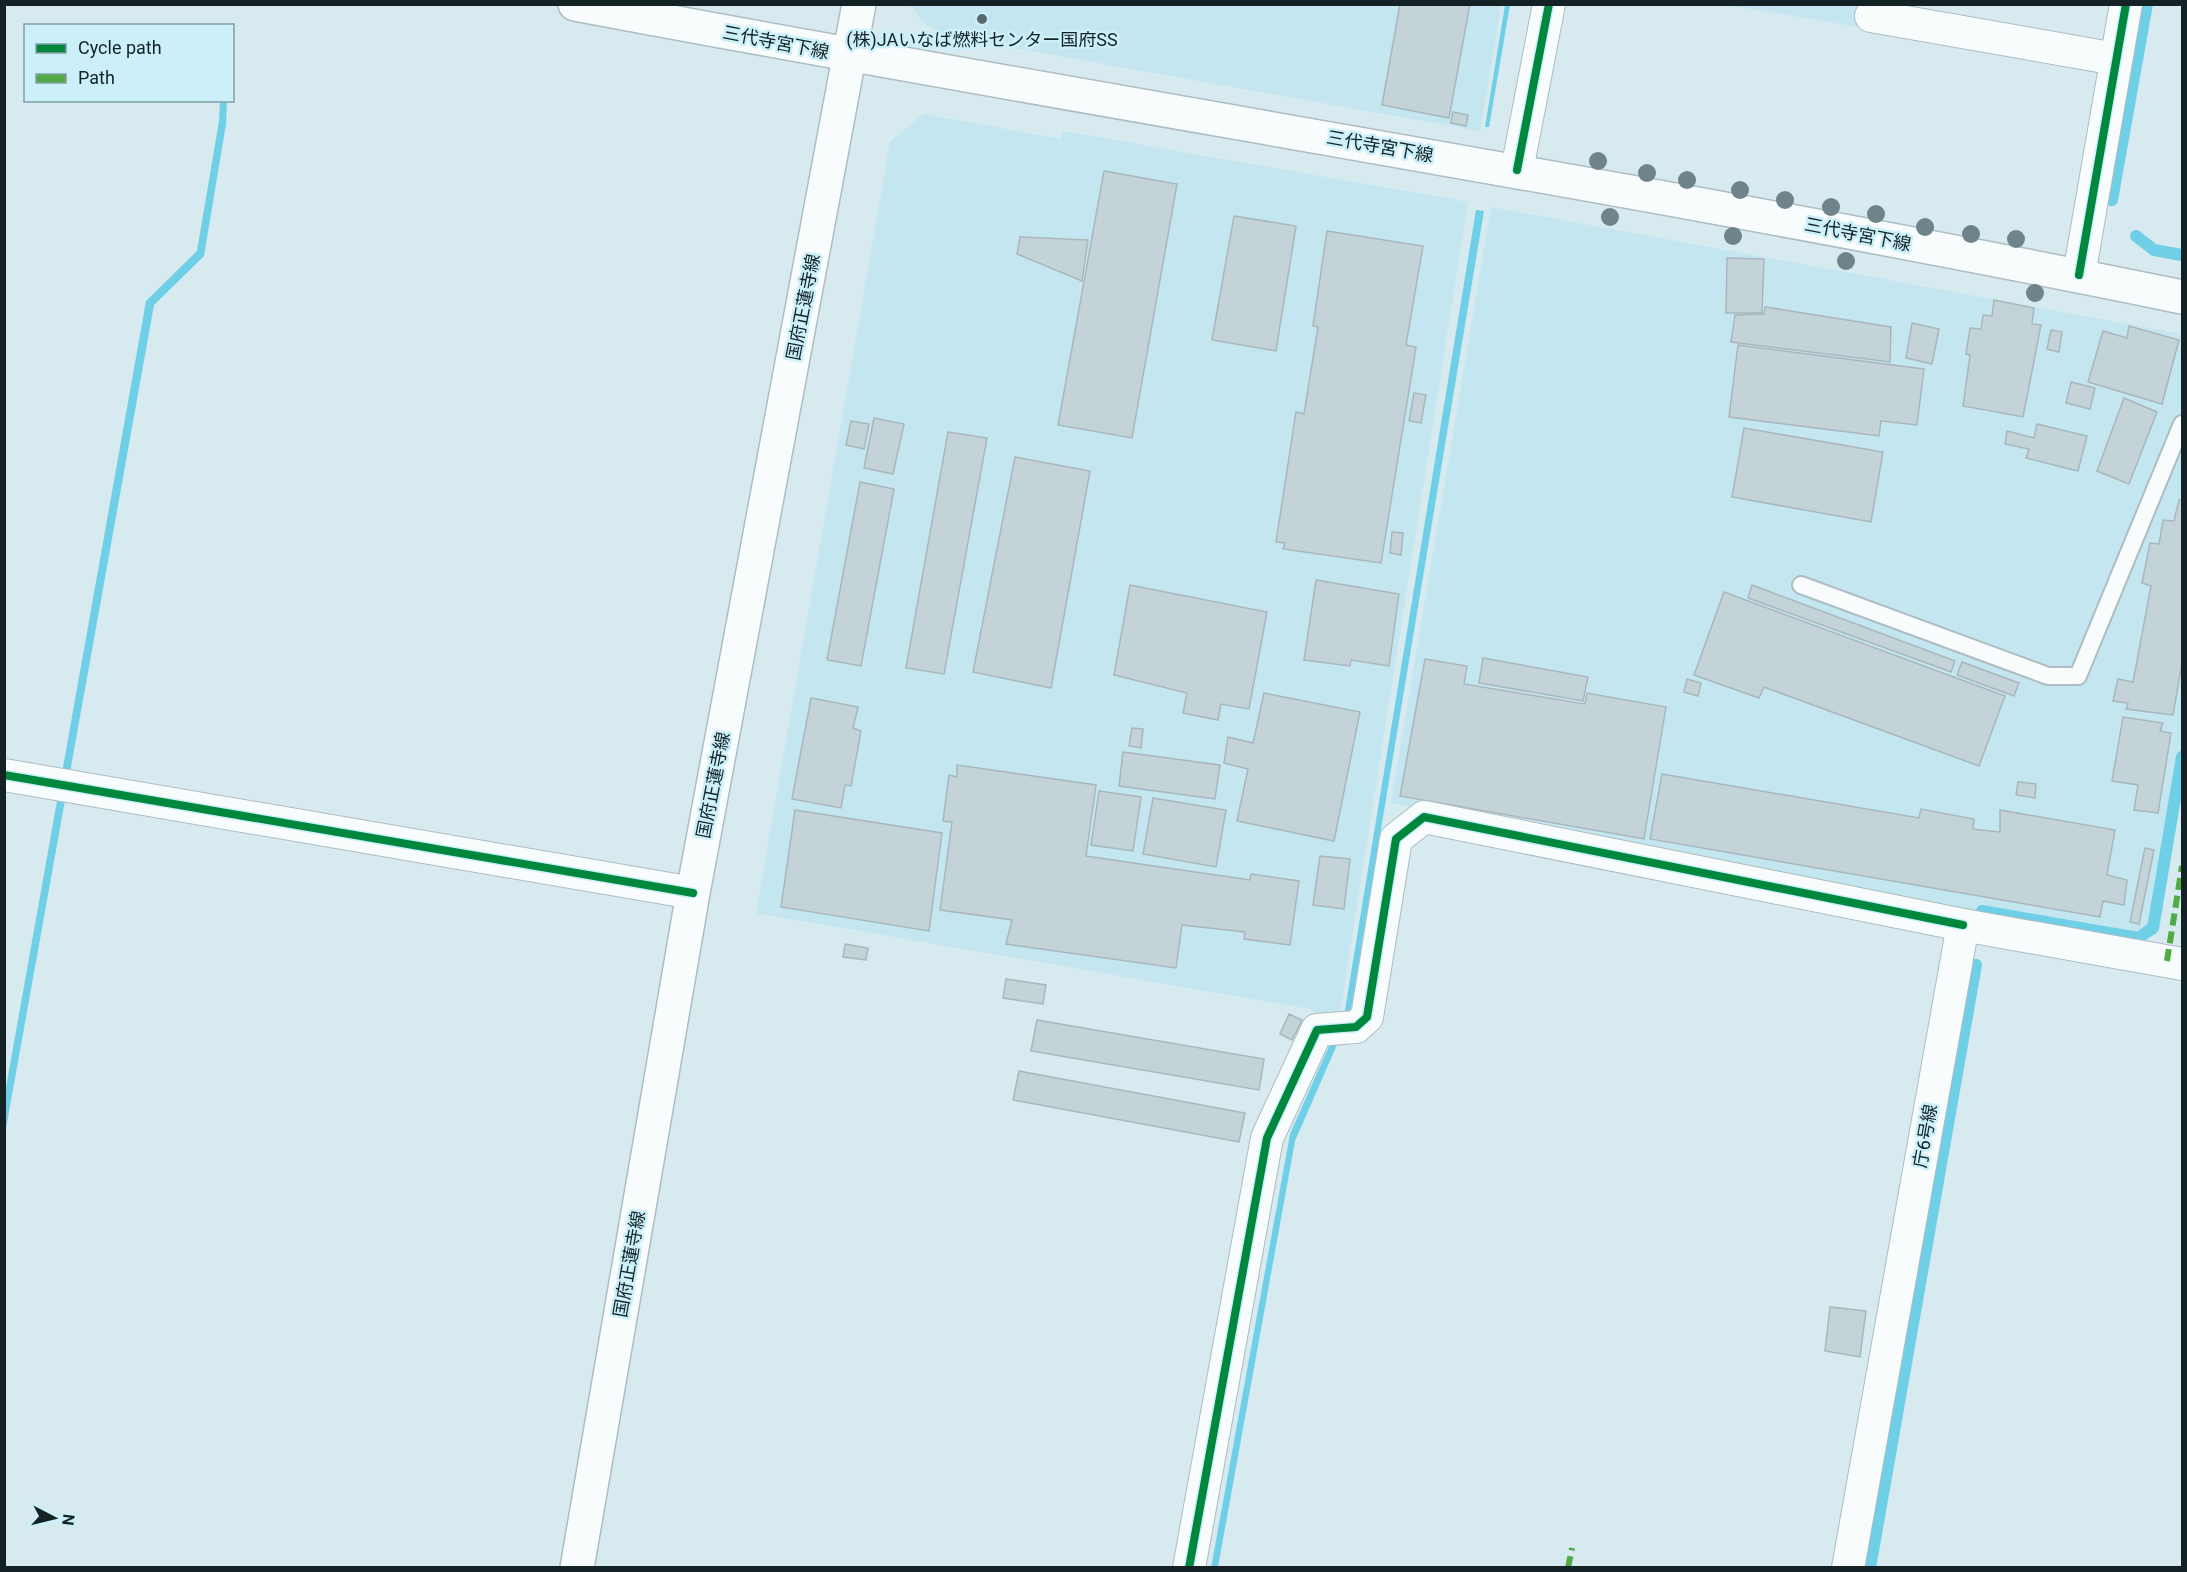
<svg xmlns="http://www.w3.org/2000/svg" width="2187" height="1572" font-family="Roboto,'Noto Sans JP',sans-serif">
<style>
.built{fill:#c4e6f0}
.water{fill:#6fcfe7}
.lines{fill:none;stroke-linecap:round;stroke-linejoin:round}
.stream{stroke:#6fcfe7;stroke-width:12}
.building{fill:#c3d3d8;stroke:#a8b7bc;stroke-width:1.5}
.service-casing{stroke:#adbdc2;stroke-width:20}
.minor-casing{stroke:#adbdc2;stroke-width:34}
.secondary-casing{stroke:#adbdc2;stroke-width:36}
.service{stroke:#f9fcfd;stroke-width:16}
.minor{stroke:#f9fcfd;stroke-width:32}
.secondary{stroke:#f9fcfd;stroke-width:33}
.quiet{stroke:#51aa44;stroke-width:6;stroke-dasharray:12 6;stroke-linecap:butt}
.cycleway-casing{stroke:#cbf0fa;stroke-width:11}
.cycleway{stroke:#00873e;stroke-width:8}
.tree{fill:#6f848a}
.poi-dot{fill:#58686d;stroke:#cbf0fa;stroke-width:2}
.labels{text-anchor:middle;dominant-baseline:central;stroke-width:5;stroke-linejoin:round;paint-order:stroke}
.poi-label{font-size:18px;fill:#142226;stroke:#cbf0fa}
.street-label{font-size:18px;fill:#142226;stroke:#cbf0fa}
</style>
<rect width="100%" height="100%" fill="#d6eaf0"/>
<g class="built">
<polygon points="910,5 1501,5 1480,131 951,37 926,25"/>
<polygon points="1727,5 1869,5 1864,28"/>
<polygon points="924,114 1061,139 1063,131 1468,202 1341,1007 1339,1017 1330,1021 1310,1009 756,913 890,142"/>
<polygon points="1491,207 2182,334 2182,789 2159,931 2138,945 1523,831 1391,803"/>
</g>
<g class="water">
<polygon points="1505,5 1510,5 1489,127 1485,127"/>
<polygon points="220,101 227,101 226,124 204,256 154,305 5,1134 5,1093 146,301 197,251 219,121"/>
<polygon points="1476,210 1484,211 1350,1015 1295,1141 1218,1567 1211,1568 1290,1134 1345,1010"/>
</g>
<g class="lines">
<g class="stream">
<polyline points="2112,200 2147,4"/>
<polyline points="2136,236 2154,250 2182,255"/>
<polyline points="1982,911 2138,938 2153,928 2182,757"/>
<polyline points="1870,1568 1976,965"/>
</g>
</g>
<g class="building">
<polygon points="1400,4 1470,4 1449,118 1382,105"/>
<polygon points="1453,112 1468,115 1466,126 1451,123"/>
<polygon points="1104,171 1177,184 1132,438 1058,425"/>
<polygon points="1234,216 1296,226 1276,351 1212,340"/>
<polygon points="1327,231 1423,246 1406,345 1416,347 1381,563 1283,549 1285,543 1276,542 1296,412 1304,414 1318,327 1313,326"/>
<polygon points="1020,237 1088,240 1082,281 1017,254"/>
<polygon points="1727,258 1764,259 1762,313 1726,313"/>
<polygon points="1994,300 2034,308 2032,324 2041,325 2023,417 1963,406 1970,355 1966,354 1970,328 1981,329 1983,315 1992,316"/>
<polygon points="1765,307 1891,327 1890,362 1731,342 1735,315 1764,314"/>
<polygon points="1912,323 1939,329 1932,364 1906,358"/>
<polygon points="2129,326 2179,340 2162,404 2088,382 2103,331 2127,338"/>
<polygon points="2051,330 2062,332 2059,352 2047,349"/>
<polygon points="1738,345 1924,369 1917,425 1881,421 1879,436 1729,417"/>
<polygon points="2071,382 2095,388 2090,409 2066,403"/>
<polygon points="1414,393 1426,395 1421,423 1409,421"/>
<polygon points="2124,398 2157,412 2129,484 2097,471"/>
<polygon points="874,418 904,424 893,474 864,468"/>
<polygon points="851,421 869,424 864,449 846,445"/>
<polygon points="2037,424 2087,436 2078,471 2026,458 2029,449 2005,444 2007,431 2034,438"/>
<polygon points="1744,428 1883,452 1871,522 1732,497"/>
<polygon points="948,432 987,438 944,674 906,668"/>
<polygon points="1015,457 1090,471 1051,688 973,672"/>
<polygon points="860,482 894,489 861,666 827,660"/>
<polygon points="2179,500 2182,500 2182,663 2173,715 2126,709 2128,703 2113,701 2118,679 2133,682 2151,586 2142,583 2150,543 2159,544 2163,520 2174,521"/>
<polygon points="1392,532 1403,533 1401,555 1390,553"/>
<polygon points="1316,580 1399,594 1389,666 1351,660 1350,666 1304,660"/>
<polygon points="1130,585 1267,612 1249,709 1221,704 1218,720 1183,713 1187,693 1114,675"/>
<polygon points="1752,585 1955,661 1951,672 1748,598"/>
<polygon points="1724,592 2005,696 1979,766 1764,687 1759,698 1694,675"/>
<polygon points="1483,658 1588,677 1583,701 1479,683"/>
<polygon points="1425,659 1467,666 1464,684 1585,704 1587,693 1666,707 1644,839 1400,796"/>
<polygon points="1962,662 2019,683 2014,696 1957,675"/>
<polygon points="1687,679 1701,683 1698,696 1684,692"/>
<polygon points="1264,693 1360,712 1334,841 1237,821 1248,769 1224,763 1228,737 1253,743"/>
<polygon points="811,698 858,707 853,728 861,731 851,786 845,785 841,808 792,799"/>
<polygon points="2123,717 2163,723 2160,731 2171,733 2158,813 2134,810 2138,785 2112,781"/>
<polygon points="1132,728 1143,729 1141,748 1129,746"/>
<polygon points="1123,752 1220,765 1215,799 1119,786"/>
<polygon points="957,765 1096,785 1086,856 1250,880 1251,874 1299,881 1290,945 1244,939 1245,932 1182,925 1176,968 1006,944 1012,920 940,910 952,822 943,821 949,775 957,777"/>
<polygon points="1662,774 1919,818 1921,809 1974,819 1973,829 2000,832 2000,810 2115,830 2107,875 2127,880 2124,905 2103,901 2100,917 1650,839"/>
<polygon points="2018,782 2036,784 2035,798 2016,795"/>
<polygon points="1099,791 1141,797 1133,851 1091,845"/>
<polygon points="1153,798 1226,810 1216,867 1143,854"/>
<polygon points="795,810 942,833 929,931 781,907"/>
<polygon points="2145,848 2154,850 2139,924 2130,922"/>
<polygon points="1320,856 1350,859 1344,909 1313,905"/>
<polygon points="845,944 868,948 866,960 843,957"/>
<polygon points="1006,979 1046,985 1043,1004 1003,998"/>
<polygon points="1289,1014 1302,1020 1292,1040 1280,1034"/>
<polygon points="1037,1020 1264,1059 1259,1090 1031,1051"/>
<polygon points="1019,1071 1245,1113 1239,1142 1013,1100"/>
<polygon points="1830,1307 1866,1311 1860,1357 1825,1351"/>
</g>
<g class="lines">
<defs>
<polyline id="service" points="1801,585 2048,676 2078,676 2182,424"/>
<g id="minor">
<polyline points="1871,16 2116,59"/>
<polyline points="1517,170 1549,4"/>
<polyline points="2079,275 2126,4"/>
<polyline points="4,775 693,893"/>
<polyline points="1189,1568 1267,1138 1317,1030 1356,1027 1367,1017 1396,839 1424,817 1963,925"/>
<polyline points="1848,1568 1963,925 2182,964"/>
</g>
<g id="secondary">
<path d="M575,4C1110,105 1649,188 2182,297"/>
<polyline points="577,1568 693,893 859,4"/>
</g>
</defs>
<use href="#service" class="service-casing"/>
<use href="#minor" class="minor-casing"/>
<use href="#secondary" class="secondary-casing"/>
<use href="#service" class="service"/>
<use href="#minor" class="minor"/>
<use href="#secondary" class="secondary"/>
<g class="quiet">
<polyline points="2167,961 2182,866"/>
<polyline points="1568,1568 1572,1548"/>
</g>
<defs>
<g id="cycleway">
<polyline points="1517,170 1549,4"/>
<polyline points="2079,275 2126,4"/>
<polyline points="4,775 693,893"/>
<polyline points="1189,1568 1267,1138 1317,1030 1356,1027 1367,1017 1396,839 1424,817 1963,925"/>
</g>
</defs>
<use href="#cycleway" class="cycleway-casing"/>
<use href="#cycleway" class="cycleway"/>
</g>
<g class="tree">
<circle cx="1598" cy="161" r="9"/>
<circle cx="1647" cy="173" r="9"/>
<circle cx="1687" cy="180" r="9"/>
<circle cx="1740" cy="190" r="9"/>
<circle cx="1785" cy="200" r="9"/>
<circle cx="1831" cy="207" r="9"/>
<circle cx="1876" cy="214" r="9"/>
<circle cx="1610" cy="217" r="9"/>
<circle cx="1925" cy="227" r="9"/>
<circle cx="1971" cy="234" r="9"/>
<circle cx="1733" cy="236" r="9"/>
<circle cx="2016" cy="239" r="9"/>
<circle cx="1846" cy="261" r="9"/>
<circle cx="2035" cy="293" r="9"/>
</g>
<circle class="poi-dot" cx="982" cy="19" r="6"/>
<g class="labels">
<g class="poi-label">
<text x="982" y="39">(株)JAいなば燃料センター国府SS</text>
</g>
<g class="street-label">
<text transform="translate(776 42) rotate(11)">三代寺宮下線</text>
<text transform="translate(1380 146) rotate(10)">三代寺宮下線</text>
<text transform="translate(1858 234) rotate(11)">三代寺宮下線</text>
<text transform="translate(803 307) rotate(-79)">国府正蓮寺線</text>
<text transform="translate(713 785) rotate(-79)">国府正蓮寺線</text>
<text transform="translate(1925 1136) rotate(-80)">庁6号線</text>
<text transform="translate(629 1264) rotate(-80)">国府正蓮寺線</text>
</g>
</g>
<rect width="2187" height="1572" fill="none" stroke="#142226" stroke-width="12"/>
<rect x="24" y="24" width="210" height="78" fill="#cbf0fa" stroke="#829ea5" stroke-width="1.5"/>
<rect x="36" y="44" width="30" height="9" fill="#00873e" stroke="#829ea5" stroke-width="1.5"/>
<text x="78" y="54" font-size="18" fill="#142226">Cycle path</text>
<rect x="36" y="74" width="30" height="9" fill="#51aa44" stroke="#829ea5" stroke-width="1.5"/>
<text x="78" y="84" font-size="18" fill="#142226">Path</text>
<g transform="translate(54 1518) rotate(97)" stroke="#cbf0fa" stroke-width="4.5" paint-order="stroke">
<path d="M0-4.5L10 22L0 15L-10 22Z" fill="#142226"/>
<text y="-9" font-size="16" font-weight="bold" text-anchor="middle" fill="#142226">N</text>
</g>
</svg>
